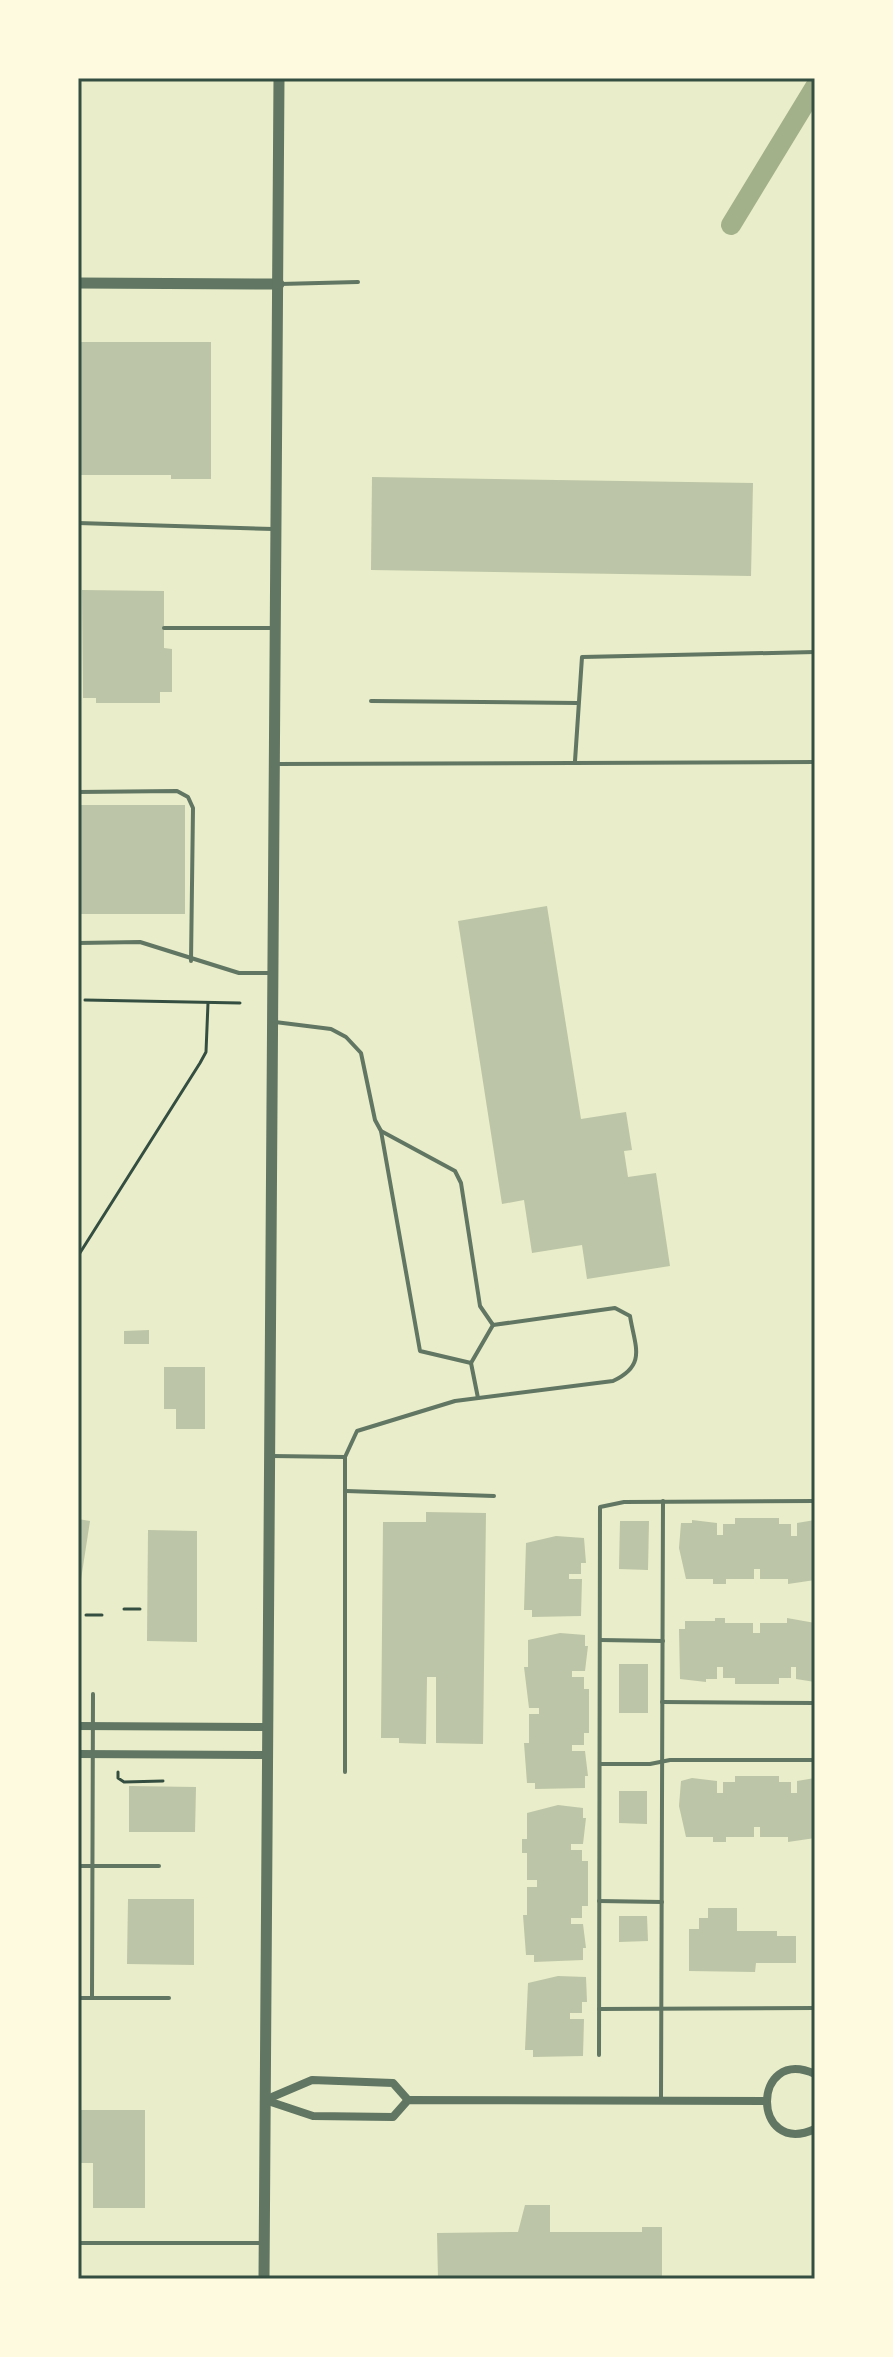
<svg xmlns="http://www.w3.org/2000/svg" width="893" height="2357" font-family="'Alegreya Sans',sans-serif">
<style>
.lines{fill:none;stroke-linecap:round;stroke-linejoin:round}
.canal{stroke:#a3b18a;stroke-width:20}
.building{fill:#bcc5a7}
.path{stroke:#344e41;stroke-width:3}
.service{stroke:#617663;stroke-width:4}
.minor{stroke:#617663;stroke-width:8}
.tertiary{stroke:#617663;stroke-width:11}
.neatline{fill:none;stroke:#344e41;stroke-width:3}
</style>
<rect width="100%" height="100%" fill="#e9edc9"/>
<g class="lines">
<polyline class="canal" points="731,225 815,87"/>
</g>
<g class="building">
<polygon points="78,342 211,342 211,479 171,479 171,475 78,475"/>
<polygon points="372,477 753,483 751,576 371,570"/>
<polygon points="82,590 164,591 164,648 172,649 172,692 160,692 160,703 96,703 96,698 83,698"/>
<rect x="78" y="805" width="107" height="109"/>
<polygon points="547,906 581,1119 626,1112 632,1150 624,1151 628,1177 656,1173 670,1266 587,1279 582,1245 532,1253 524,1200 502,1204 458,921"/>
<polygon points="149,1330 149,1344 124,1344 124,1331"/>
<polygon points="164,1367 205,1367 205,1429 176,1429 176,1409 164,1409"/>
<polygon points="426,1512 486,1513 483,1744 436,1743 436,1677 427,1677 426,1744 399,1743 399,1738 381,1738 383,1522 426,1522"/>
<polygon points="735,1518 779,1518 779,1524 791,1524 791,1536 797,1536 797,1523 815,1520 815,1580 788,1584 788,1579 760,1579 760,1569 754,1569 754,1579 726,1579 726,1584 713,1584 713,1579 686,1579 679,1548 681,1523 692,1523 692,1520 717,1523 717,1535 723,1535 723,1524 735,1524"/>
<polygon points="78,1519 90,1521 80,1586 78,1586"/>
<polygon points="620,1521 649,1521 648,1570 619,1569"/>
<polygon points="148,1530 197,1531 197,1642 147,1641"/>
<polygon points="556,1536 584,1538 586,1563 581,1563 581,1574 569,1574 569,1579 582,1579 581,1616 532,1617 532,1610 524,1610 526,1543"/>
<polygon points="715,1618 725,1618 725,1623 753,1623 753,1633 760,1633 760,1623 787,1623 787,1618 815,1623 815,1682 796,1679 796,1667 791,1667 791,1678 779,1678 779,1684 735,1684 735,1678 723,1678 723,1667 717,1667 717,1679 706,1679 706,1682 680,1679 679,1629 685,1629 685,1621 715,1621"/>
<polygon points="560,1633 585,1635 585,1646 588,1646 585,1671 572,1671 572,1677 584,1677 584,1689 589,1689 589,1733 584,1733 584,1745 572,1745 572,1751 585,1751 588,1776 585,1776 585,1788 535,1789 535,1783 527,1783 524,1743 529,1743 529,1714 539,1714 539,1708 529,1708 524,1667 528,1667 528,1640"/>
<rect x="619" y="1664" width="29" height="49"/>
<polygon points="735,1776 779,1776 779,1782 791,1782 791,1793 797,1793 797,1781 815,1778 815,1838 788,1842 788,1837 760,1837 760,1827 754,1827 754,1837 726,1837 726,1842 713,1842 713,1837 686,1837 679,1806 681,1781 692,1778 717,1781 717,1793 723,1793 723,1782 735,1782"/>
<polygon points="129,1786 196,1787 195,1832 129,1832"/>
<polygon points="619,1791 647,1791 647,1824 619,1823"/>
<polygon points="558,1805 583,1808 583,1818 586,1818 583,1844 571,1844 571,1850 582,1850 582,1861 588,1861 588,1906 582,1906 582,1918 571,1918 571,1924 583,1924 586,1948 583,1948 583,1960 534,1962 534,1955 526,1955 523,1915 527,1915 527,1887 537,1887 537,1880 527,1880 527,1853 522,1853 522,1839 527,1839 527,1813"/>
<polygon points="128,1899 194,1899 194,1965 127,1964"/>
<polygon points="708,1908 737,1908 737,1931 777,1931 777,1936 796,1936 796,1963 756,1963 755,1972 689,1971 689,1929 699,1929 699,1918 708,1918"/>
<polygon points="619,1916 647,1916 648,1941 619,1942"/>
<polygon points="558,1976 586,1977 587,2002 582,2002 582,2013 570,2013 570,2019 584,2019 583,2056 533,2057 533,2050 525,2050 528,1983"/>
<polygon points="78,2110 145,2110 145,2208 93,2208 93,2163 78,2163"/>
<polygon points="525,2205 550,2205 550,2232 642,2232 642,2227 662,2227 662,2279 438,2279 437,2233 518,2232"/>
</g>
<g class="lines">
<g class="path">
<polyline points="85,1000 240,1003"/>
<polyline points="78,1256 200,1063 206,1052 208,1003"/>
<polyline points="124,1609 140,1609"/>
<polyline points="86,1615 102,1615"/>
<polyline points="118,1772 118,1778 124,1782 163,1781"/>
</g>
<g class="service">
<polyline points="280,284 358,282"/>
<polyline points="78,523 273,529"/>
<polyline points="164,628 273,628"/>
<polyline points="371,701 577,703"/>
<polyline points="575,761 582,657 815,652"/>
<polyline points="277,764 815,762"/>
<polyline points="78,792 177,791 188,797 193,808 191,961"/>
<polyline points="78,943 140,942 239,973 271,973"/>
<path d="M275,1022L331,1029L346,1037L361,1053L375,1120L381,1131L455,1171L461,1183L480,1306L493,1325L615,1308L630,1316C635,1347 647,1365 613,1381L455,1401L357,1431L345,1457V1772"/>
<polyline points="381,1131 420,1351 471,1363 478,1398"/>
<polyline points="471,1363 493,1325"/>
<polyline points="272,1456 345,1457"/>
<polyline points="346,1491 494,1496"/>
<polyline points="600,1640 663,1641"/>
<polyline points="662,1702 815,1703"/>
<polyline points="600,1764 650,1764 670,1760 815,1760"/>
<polyline points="78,1866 159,1866"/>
<polyline points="599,1901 662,1902"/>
<polyline points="78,1998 169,1998"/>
<polyline points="92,1998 93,1694"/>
<polyline points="599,2009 815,2008"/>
<polyline points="599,2055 600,1507 624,1502 815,1501"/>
<polyline points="661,2099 663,1501"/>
<polyline points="78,2243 262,2243"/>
</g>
<g class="minor">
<polyline points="78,1726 268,1727"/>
<polyline points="78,1754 268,1755"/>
<path d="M815,2074C751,2045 751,2158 815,2129"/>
<polyline points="265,2100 313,2116 393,2117 408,2100 765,2101"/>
<polyline points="265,2100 312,2080 393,2083 408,2100"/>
</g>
<g class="tertiary">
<polyline points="78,283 279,284"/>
<polyline points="264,2279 279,78"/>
</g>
</g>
<rect width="893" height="2357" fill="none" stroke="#fefae0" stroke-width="160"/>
<rect x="80" y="80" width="733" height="2197" class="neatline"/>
</svg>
